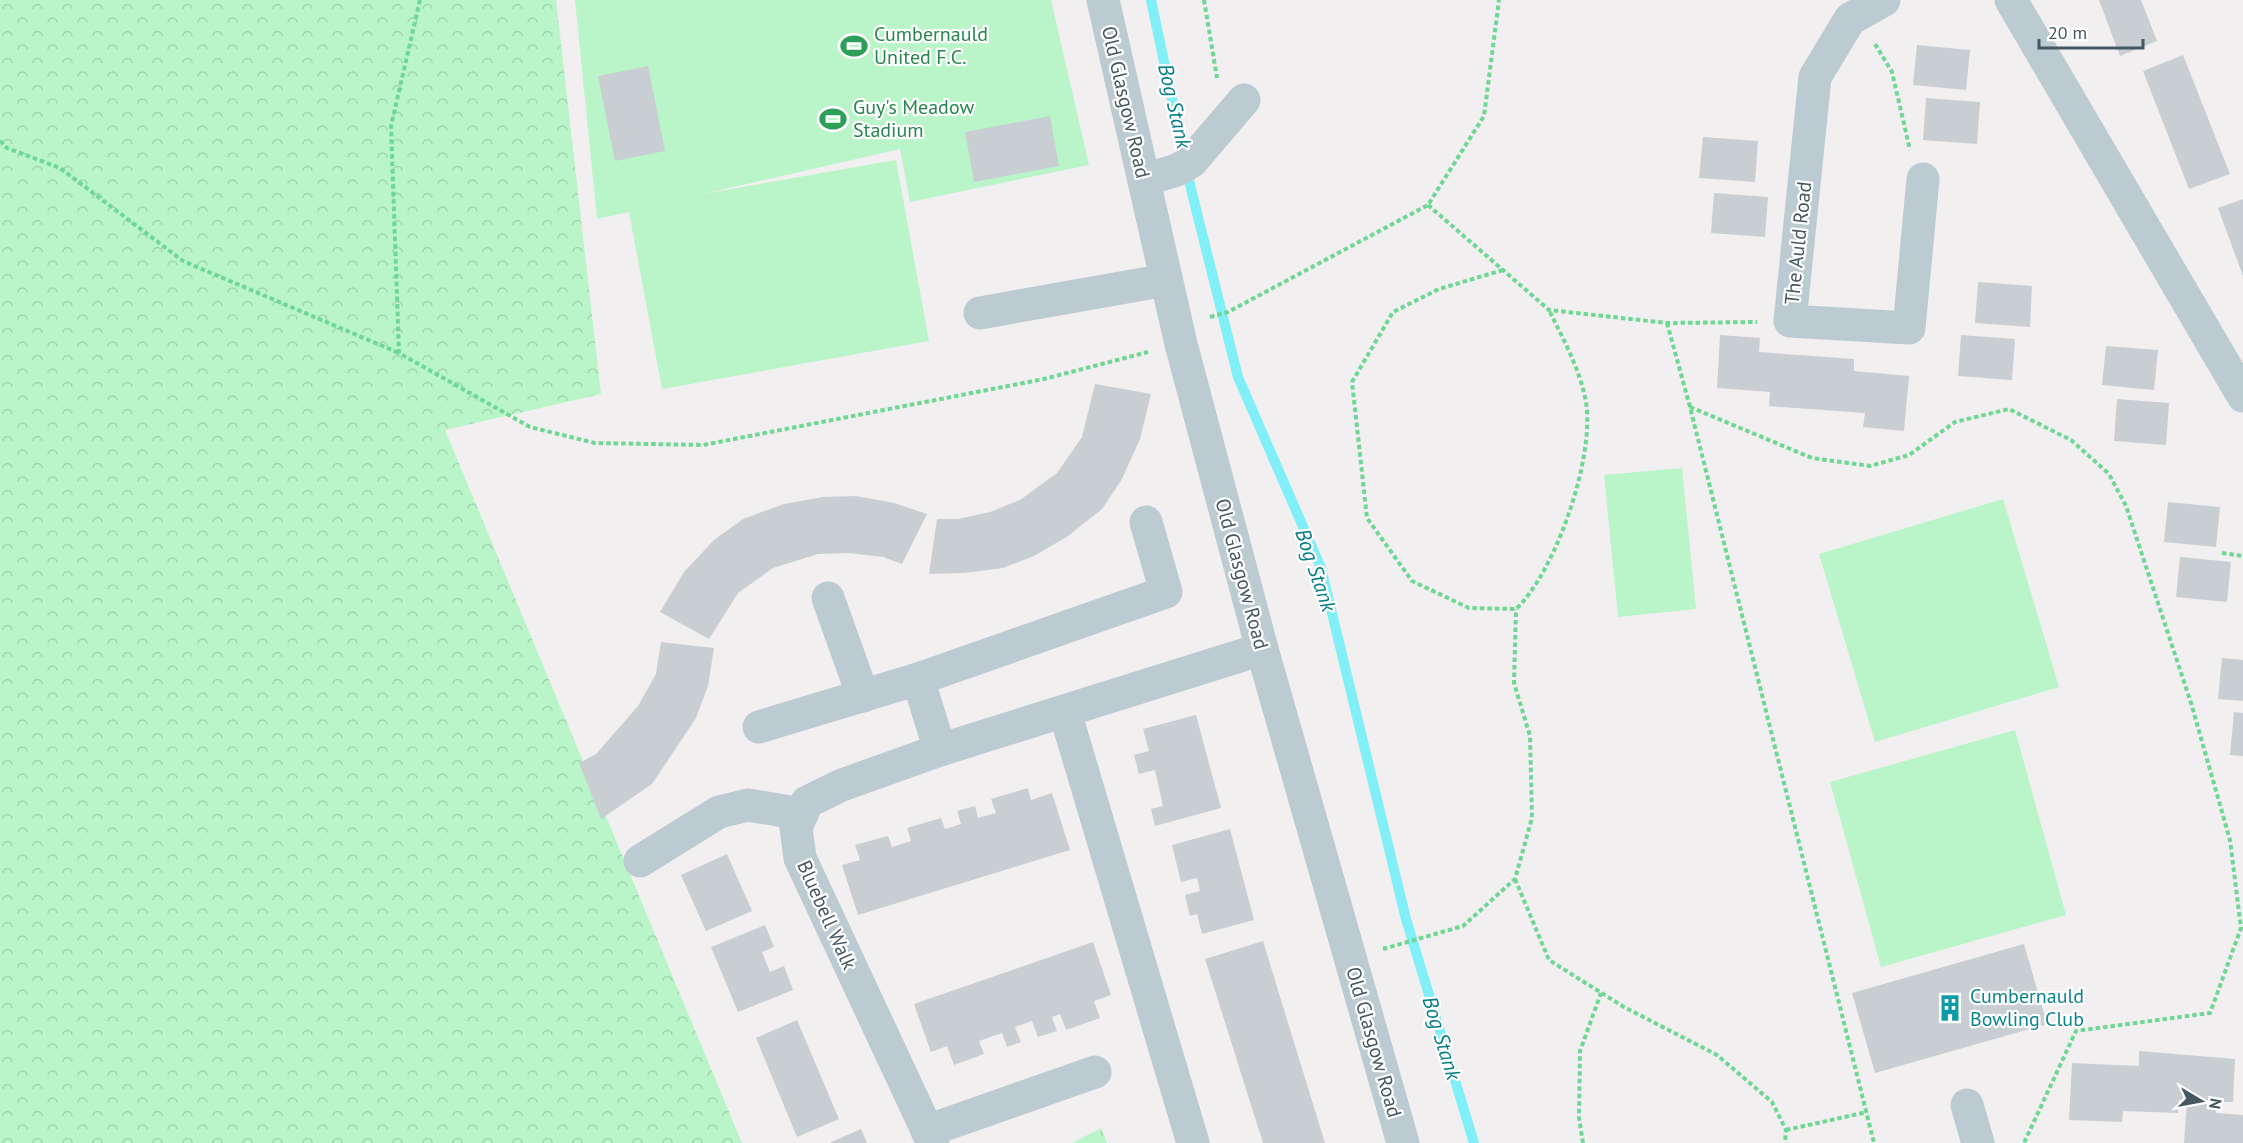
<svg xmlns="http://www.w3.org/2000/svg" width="2243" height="1143" font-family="'PT Sans',sans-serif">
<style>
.grass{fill:url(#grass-tufts)}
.forest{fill:url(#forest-crowns)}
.garden{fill:#b9f5c8}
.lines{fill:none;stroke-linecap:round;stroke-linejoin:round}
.stream{stroke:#81eff7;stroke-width:10}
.building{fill:#c9ced3}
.path{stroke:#6dd793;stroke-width:4;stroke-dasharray:4.5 3;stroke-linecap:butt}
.minor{stroke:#bccad1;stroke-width:33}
.labels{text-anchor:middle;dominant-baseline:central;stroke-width:4.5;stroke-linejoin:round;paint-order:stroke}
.leisure-label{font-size:20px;fill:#27864d;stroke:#fff;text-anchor:start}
.street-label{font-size:20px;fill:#455760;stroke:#fff}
.culture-label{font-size:20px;fill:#0d838f;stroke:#fff;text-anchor:start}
.water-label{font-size:21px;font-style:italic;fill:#057e86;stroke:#fff}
</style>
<defs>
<pattern id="grass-tufts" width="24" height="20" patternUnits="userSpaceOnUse" patternTransform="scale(1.5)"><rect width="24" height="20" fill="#b9f5c8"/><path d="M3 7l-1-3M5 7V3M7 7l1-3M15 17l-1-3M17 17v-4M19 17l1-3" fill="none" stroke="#a0d4ae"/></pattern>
<pattern id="forest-crowns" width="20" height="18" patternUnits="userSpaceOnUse" patternTransform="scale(1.5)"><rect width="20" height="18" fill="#b9f5c8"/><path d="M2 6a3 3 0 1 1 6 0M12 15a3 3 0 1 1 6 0" fill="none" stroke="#a0d4ae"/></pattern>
</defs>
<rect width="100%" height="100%" fill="#f2eff0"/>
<polygon class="grass" points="1101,1128 1107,1143 1072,1143"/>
<polygon class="forest" points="0,0 556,0 601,394 445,430 742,1143 0,1143"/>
<g class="garden">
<polygon points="575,0 1051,0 1089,165 910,202 900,149 703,194 896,160 929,341 662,389 629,212 597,219"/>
<polygon points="1682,468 1696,609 1618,617 1604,475"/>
<polygon points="2003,499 2059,687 1875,742 1819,554"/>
<polygon points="2015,730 2066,915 1881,967 1830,782"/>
</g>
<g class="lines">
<polyline class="stream" points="1151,0 1191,189 1238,377 1321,568 1406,919 1474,1143"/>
</g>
<g class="building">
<polygon points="2099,0 2141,0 2157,41 2120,56"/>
<polygon points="1917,45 1970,50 1966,90 1913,85"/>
<polygon points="2183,55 2230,174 2189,189 2143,71"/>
<polygon points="648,66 665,151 615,161 598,76"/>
<polygon points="1926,98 1980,102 1977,144 1923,140"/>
<polygon points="1050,116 1059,166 974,182 965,132"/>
<polygon points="1703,137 1758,141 1755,182 1699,178"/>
<polygon points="1714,193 1768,197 1765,237 1711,233"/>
<polygon points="2243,199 2243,276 2218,208"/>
<polygon points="1978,282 2032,286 2030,327 1975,323"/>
<polygon points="1720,335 1760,338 1759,352 1854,359 1854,371 1909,376 1904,431 1863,427 1865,413 1769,406 1770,392 1717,388"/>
<polygon points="1961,335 2015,339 2012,380 1958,376"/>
<polygon points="2106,346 2158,350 2154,390 2102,385"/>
<polygon points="1095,384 1151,394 1140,439 1122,479 1102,509 1068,536 1034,556 1003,568 964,573 929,574 937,519 958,519 990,512 1020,500 1057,473 1082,437"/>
<polygon points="2117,399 2169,403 2166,445 2114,441"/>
<polygon points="856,496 894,503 927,514 902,564 883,557 849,553 818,554 773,568 738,593 709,639 660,612 684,572 714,540 743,519 784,504 823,497"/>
<polygon points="2168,502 2220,507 2216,547 2164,542"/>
<polygon points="2180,557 2231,562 2227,602 2176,597"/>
<polygon points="661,642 714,648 708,686 696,718 652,784 601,819 579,763 596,754 638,706 656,674"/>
<polygon points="2222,658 2243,660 2243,701 2218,699"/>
<polygon points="2234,712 2243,713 2243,756 2230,755"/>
<polygon points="1196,715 1221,808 1155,826 1151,809 1163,806 1155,770 1139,774 1134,755 1149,751 1143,729"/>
<polygon points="1028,788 1031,800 1052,793 1070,850 858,915 842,865 860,860 855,845 888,836 892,847 911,841 907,828 941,818 945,829 961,824 957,811 975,806 978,818 996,813 991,799"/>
<polygon points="1230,829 1254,920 1202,934 1197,914 1190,916 1185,895 1200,891 1197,878 1181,882 1172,845"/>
<polygon points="727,854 752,911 706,931 681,875"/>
<polygon points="765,925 774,947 762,952 770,972 784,966 793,990 738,1012 711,947"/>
<polygon points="1263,941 1281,1000 1325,1143 1263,1143 1205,959"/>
<polygon points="1093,942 1111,995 1094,1001 1100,1018 1066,1030 1060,1014 1052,1017 1057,1031 1038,1037 1032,1021 1015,1027 1021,1042 1007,1047 1002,1033 979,1041 984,1054 954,1065 947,1046 931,1052 914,1004"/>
<polygon points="2024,944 2047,1024 1875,1073 1852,993"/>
<polygon points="797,1020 839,1119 797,1137 756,1038"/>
<polygon points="2139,1051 2235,1059 2233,1102 2217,1102 2216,1113 2243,1115 2243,1143 2184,1143 2187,1100 2179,1100 2178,1113 2123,1111 2122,1122 2069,1120 2072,1063 2139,1066"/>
<polygon points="861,1129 867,1143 829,1143"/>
</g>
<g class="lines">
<g class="path">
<polyline points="420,0 391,126 399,353 530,427 595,443 703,445 1044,379 1148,352"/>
<polyline points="1204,0 1217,78"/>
<polyline points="1875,44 1892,72 1910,150"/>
<polyline points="0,141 7,148 60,168 183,261 399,353"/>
<polyline points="1428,205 1549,310 1667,323 1757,322"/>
<path d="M1503,270L1439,289L1393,312L1352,382L1367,518L1412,581L1469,608L1516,609C1556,571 1595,457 1586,402C1580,369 1563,339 1549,310"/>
<polyline points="1210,317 1228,312 1428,205 1484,116 1499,0"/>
<polyline points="1667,323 1690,407 1874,1143"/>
<polyline points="1690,407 1812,458 1870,466 1909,455 1955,422 2009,409 2071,440 2109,474 2126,506 2191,703 2230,840 2241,928 2210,1013 2076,1031 2024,1143"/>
<polyline points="2222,553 2243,556"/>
<polyline points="1515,879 1549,960 1624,1007 1717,1055 1772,1102 1786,1130 1785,1143"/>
<polyline points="1383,949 1463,926 1515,879 1532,818 1530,736 1514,683 1516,609"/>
<polyline points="1786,1130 1867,1112"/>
<polyline points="1583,1143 1579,1118 1580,1051 1601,993"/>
</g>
<g class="minor">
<polyline points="1103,0 1181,344 1262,649 1403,1143"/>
<polyline points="1884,0 1850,19 1815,77 1790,321 1909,328 1923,179"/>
<polyline points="2011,0 2243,396"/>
<polyline points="1144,180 1177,170 1191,162 1244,100"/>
<polyline points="980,313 1166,280"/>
<polyline points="828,598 863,696"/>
<polyline points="1065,712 1193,1143"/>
<polyline points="759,727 918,679"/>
<polyline points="940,750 918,679 1166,592 1146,522"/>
<polyline points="640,861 719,812 748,805 802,814"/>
<polyline points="1967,1105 1978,1143"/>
<polyline points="927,1131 1095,1072"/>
<polyline points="933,1143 800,858 796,828 807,802 842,785 940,750 1262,649"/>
</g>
</g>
<defs>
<symbol id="stadium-bare" viewBox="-9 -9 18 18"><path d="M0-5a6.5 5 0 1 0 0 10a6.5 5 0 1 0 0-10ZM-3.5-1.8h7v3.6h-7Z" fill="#2e9e5b" stroke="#fff" stroke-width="2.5" paint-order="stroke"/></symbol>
<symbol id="building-bare" viewBox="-9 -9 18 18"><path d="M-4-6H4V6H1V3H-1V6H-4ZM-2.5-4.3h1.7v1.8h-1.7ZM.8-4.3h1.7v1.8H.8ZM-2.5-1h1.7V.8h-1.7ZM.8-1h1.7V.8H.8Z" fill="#0f9aa8" stroke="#fff" stroke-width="2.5" paint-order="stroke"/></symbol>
</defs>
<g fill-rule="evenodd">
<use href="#stadium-bare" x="835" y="27" width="38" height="38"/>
<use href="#stadium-bare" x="814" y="100" width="38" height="38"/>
<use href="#building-bare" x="1931" y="989" width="38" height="38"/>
</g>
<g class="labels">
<g class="leisure-label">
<text x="874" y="34">Cumbernauld<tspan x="874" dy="23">United F.C.</tspan></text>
<text x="853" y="107">Guy's Meadow<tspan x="853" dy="23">Stadium</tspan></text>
</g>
<g class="street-label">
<text transform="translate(1126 102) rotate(77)">Old Glasgow Road</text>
<text transform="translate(1798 243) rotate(-84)">The Auld Road</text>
<text transform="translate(1242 574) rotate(75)">Old Glasgow Road</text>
<text transform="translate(827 915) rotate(66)">Bluebell Walk</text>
<text transform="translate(1374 1042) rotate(74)">Old Glasgow Road</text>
</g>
<g class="culture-label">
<text x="1970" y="996">Cumbernauld<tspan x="1970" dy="23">Bowling Club</tspan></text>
</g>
<g class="water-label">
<text transform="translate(1175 106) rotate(77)">Bog Stank</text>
<text transform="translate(1316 570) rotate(71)">Bog Stank</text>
<text transform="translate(1442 1038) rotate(73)">Bog Stank</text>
</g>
</g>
<g transform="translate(2201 1101) rotate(100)" stroke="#ffffff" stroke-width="4.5" paint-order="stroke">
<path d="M0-4.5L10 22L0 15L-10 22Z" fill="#455760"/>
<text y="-9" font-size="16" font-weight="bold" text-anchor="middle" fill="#455760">N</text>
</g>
<path d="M2039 39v9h104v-9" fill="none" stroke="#455760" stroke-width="3"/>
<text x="2048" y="39" font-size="18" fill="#455760" stroke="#ffffff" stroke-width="4.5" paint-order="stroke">20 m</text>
</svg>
